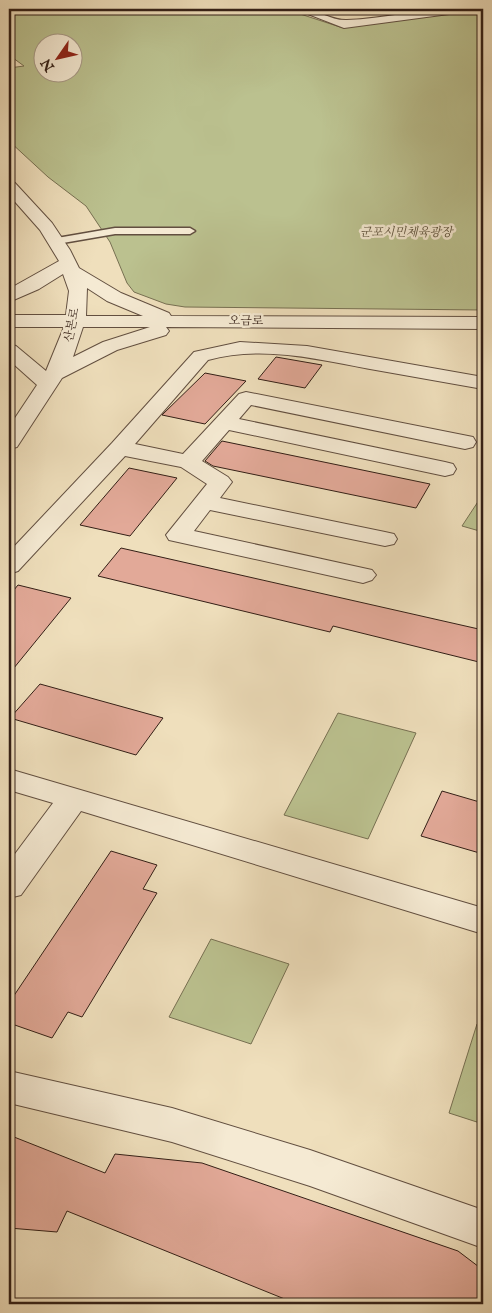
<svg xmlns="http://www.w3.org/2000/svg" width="492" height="1313" font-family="'IM FELL English','Noto Serif KR',serif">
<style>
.green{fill:#bbc18f;stroke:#777052;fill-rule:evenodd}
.building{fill:#e2a998;stroke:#331f16}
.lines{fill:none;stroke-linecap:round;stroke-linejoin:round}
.service-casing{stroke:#624f40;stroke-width:3}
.minor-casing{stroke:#624f40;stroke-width:2}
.tertiary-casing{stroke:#624f40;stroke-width:2}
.service{fill:#f5ead3;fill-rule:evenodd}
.minor{fill:#f5ead3;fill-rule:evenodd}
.tertiary{fill:#f5ead3;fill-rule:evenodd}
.labels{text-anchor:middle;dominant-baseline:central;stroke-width:5;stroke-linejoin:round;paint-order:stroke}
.far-park-label{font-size:12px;font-style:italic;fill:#5c503a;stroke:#f5ead3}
.far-street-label{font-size:12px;fill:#331f16;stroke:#f5ead3}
</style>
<rect width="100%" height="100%" fill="#efdfbc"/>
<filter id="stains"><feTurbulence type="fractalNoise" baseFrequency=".004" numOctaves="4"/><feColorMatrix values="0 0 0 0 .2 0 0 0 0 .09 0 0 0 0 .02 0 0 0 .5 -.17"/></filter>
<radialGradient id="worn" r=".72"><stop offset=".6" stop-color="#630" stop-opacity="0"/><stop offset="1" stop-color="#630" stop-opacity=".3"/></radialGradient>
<g class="green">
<path d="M9,9H285L340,27L483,9V310L185,307L166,304L134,292L127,283L110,242L86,206L48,177L9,141V68L24,66L9,55ZM42,42H72V72H42Z"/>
<polygon points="483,494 483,532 462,526"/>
<polygon points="338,713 416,733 368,839 284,815"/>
<polygon points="211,939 289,964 251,1044 169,1017"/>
<polygon points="477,1024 483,1026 483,1124 449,1113"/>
</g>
<g class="building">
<polygon points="276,357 322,365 305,388 258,379"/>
<polygon points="205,373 246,381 205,424 162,415"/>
<polygon points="222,441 430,484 416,508 213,466 205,461"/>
<polygon points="129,468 177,478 130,536 80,525"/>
<polygon points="121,548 483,630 483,663 333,626 330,632 98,576"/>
<polygon points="18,585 71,598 9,674 9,596"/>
<polygon points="40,684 163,718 136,755 10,718"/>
<polygon points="442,791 483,803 483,854 421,836"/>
<polygon points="111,851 157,865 143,889 157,893 82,1017 68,1012 52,1038 9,1023 9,1003"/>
<polygon points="9,1135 105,1173 115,1154 202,1163 458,1251 483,1270 483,1304 297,1304 67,1211 57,1232 9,1228"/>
</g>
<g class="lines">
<defs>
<polygon id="service" points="115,228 190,228 195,231 190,234 115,234 57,244 52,241 57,238"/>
<g id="minor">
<path d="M295,9C316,8 331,21 347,20C388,19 428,6 470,9L464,12L344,28Z"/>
<path d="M240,342L307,346L483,377V389C445,382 408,376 370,369C318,359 261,345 208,360L135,444L183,454L239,394L246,392L473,437L476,442L473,447L465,449L251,405L239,419L445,462L453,464L456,469L453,474L445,476L229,430L202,461L228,477L232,482L220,498L385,532L394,534L397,539L394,544L385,546L210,510L194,531L372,570L376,575L372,580L363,583L169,540L166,535L207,484L181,467L125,456L18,571L9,574V552L112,443L194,352Z"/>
<polygon points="9,769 483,908 483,934 81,811 21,895 9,898 9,862 53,803 9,790"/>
<polygon points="9,1071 172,1108 310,1150 483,1210 483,1248 310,1186 172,1142 9,1103"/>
</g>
<path id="tertiary" d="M9,181L15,183L52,223L70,250L79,268L121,293L169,313L171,316L483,317V329L166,327L169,331L166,335L117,350L62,378L17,447L9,449V427L37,385L9,360V344L16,346L46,371L64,327H9V315H66L69,291L63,274L39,289L9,302V289L59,261L40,230L9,195ZM87,288L107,301L143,316H86ZM83,327H150L103,342L73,357Z"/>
</defs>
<use href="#service" class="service-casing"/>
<use href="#minor" class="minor-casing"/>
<use href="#tertiary" class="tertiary-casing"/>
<use href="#service" class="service"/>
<use href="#minor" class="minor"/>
<use href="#tertiary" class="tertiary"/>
</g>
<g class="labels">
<g class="far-park-label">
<text x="406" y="232">군포시민체육광장</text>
</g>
<g class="far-street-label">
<text transform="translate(246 321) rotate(1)">오금로</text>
<text transform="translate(72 325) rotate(-79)">산본로</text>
</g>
</g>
<rect width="492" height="1313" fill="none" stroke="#efdfbc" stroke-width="30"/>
<rect x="10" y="10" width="472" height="1293" fill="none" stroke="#331f16" stroke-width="2.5"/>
<rect x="15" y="15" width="462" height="1283" fill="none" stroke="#331f16"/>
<g transform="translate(58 58) rotate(236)"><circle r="24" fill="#f5ead3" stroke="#a79987"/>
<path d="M0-4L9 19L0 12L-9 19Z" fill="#8f2418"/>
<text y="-8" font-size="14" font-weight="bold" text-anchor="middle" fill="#331f16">N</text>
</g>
<rect width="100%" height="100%" filter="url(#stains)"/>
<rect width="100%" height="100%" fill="url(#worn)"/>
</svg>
